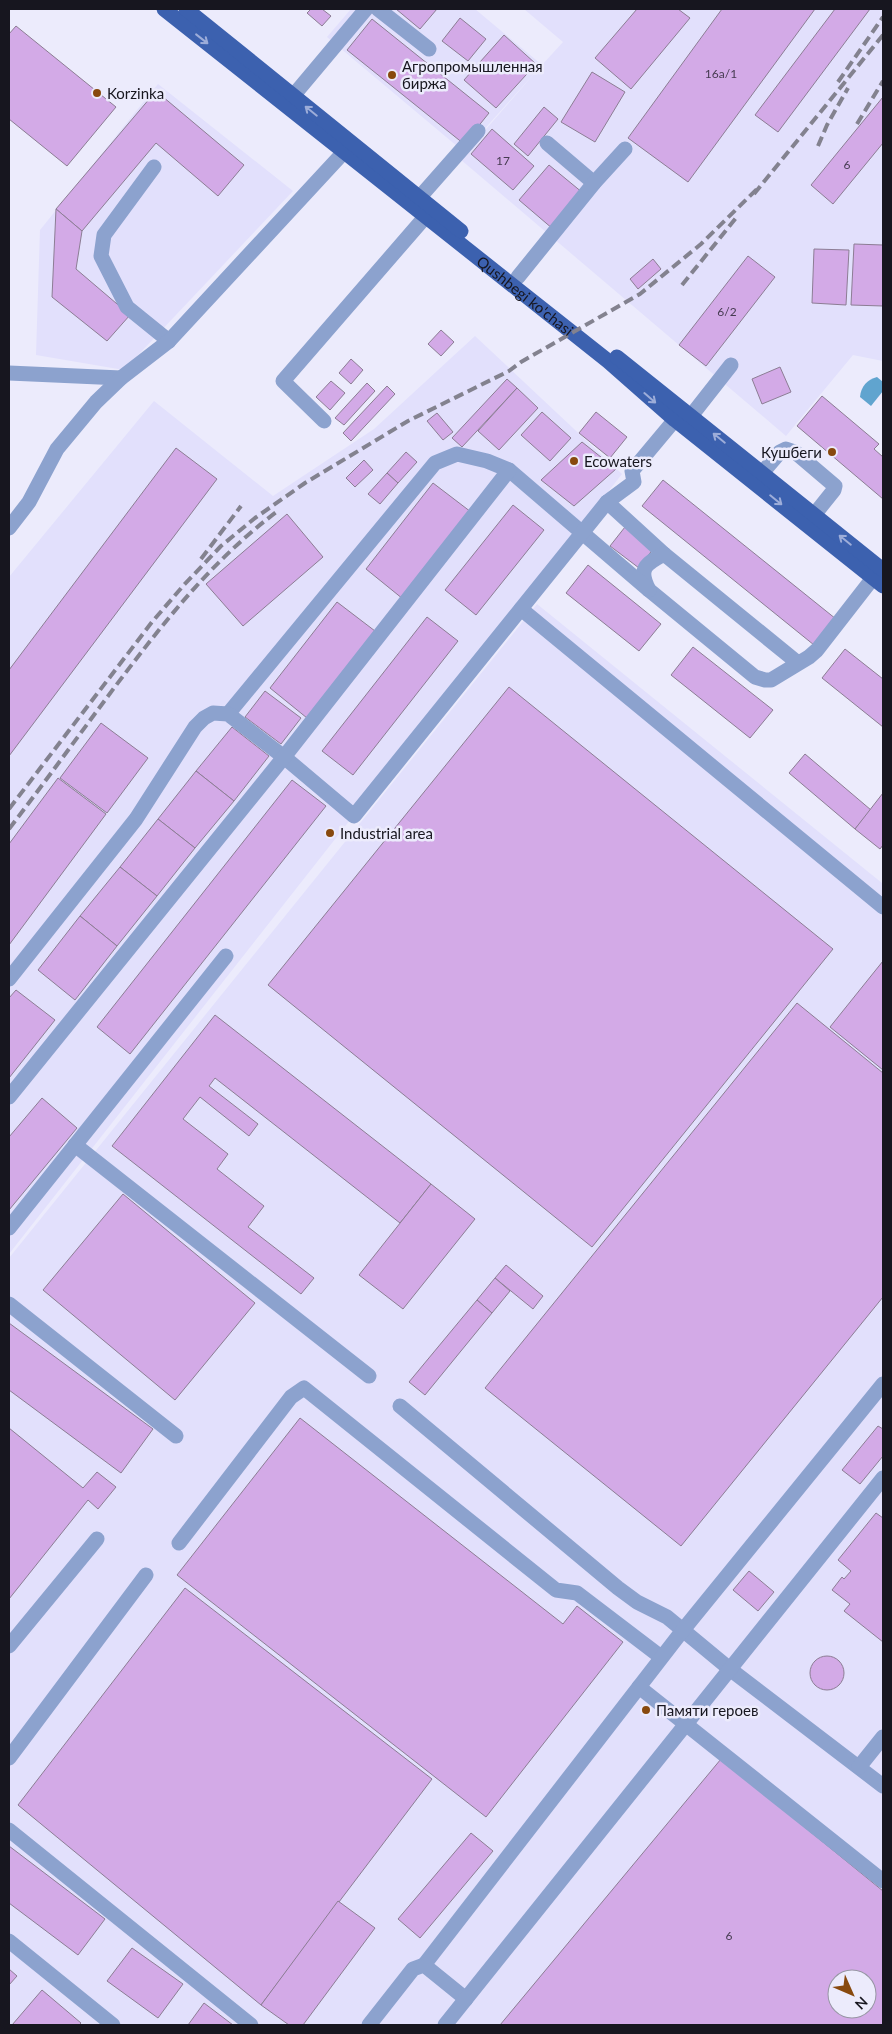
<svg xmlns="http://www.w3.org/2000/svg" width="892" height="2034" font-family="Lato,sans-serif">
<style>
.built{fill:#e2e0fc;fill-rule:evenodd}
.water{fill:#60a4cf}
.building{fill:#d3aae7;stroke:#8c7d94;fill-rule:evenodd}
.lines{fill:none;stroke-linecap:round;stroke-linejoin:round}
.minor{stroke:#8ca2ce;stroke-width:15}
.major{stroke:#3c61af;stroke-width:15}
.rail{stroke:#83828f;stroke-width:4;stroke-dasharray:10 5;stroke-linecap:butt}
.oneway{stroke:#9dadd9}
.poi-dot{fill:#88490e;stroke:#ecebfc;stroke-width:2}
.labels{text-anchor:middle;dominant-baseline:central;stroke-width:5;stroke-linejoin:round;paint-order:stroke}
.number-label{font-size:12px;fill:#463b51}
.poi-label{font-size:15px;fill:#17161f;stroke:#ecebfc;text-anchor:start}
.street-label{font-size:15px;fill:#17161f;stroke:#ecebfc}
</style>
<rect width="100%" height="100%" fill="#ecebfc"/>
<g class="built">
<polygon points="351,9 475,9 542,65 563,42 524,9 883,9 883,361 853,355 786,436 460,159 540,67 464,152 327,37"/>
<polygon points="158,84 293,191 124,370 36,355 40,230"/>
<polygon points="475,336 622,474 9,1254 9,577 154,401 273,496 374,429"/>
<path d="M537,604L882,883L883,882V2025H9V1258ZM837,1979H867V2009H837Z"/>
</g>
<path class="water" d="M877,377L883,382V391L871,406L860,397C861,386 867,380 877,377Z"/>
<g class="building">
<polygon points="311,9 322,9 331,16 322,26 307,13"/>
<polygon points="396,9 437,9 420,29"/>
<polygon points="637,9 678,9 690,18 631,89 595,58"/>
<polygon points="722,9 815,9 688,182 628,138"/>
<polygon points="835,9 870,9 778,132 755,115"/>
<polygon points="460,18 486,39 468,61 442,41"/>
<polygon points="372,19 489,113 464,144 347,50"/>
<polygon points="16,26 116,107 67,166 9,119 9,34"/>
<polygon points="504,35 536,64 496,108 464,80"/>
<polygon points="592,72 625,92 595,142 561,122"/>
<polygon points="156,91 244,165 218,196 156,143 82,231 56,209"/>
<polygon points="883,97 883,143 833,204 811,185"/>
<polygon points="544,107 558,119 528,156 514,144"/>
<polygon points="492,129 534,166 513,190 471,154"/>
<polygon points="549,165 583,193 553,229 519,200"/>
<polygon points="56,209 82,231 76,269 130,315 107,341 52,297"/>
<polygon points="854,244 883,245 883,306 851,305"/>
<polygon points="814,249 849,250 846,305 812,303"/>
<polygon points="748,256 775,277 706,366 679,345"/>
<polygon points="653,259 661,269 638,289 630,279"/>
<polygon points="441,330 454,342 441,356 428,344"/>
<polygon points="351,359 363,370 351,384 339,373"/>
<polygon points="780,367 791,392 762,404 752,379"/>
<polygon points="507,379 517,388 462,447 452,438"/>
<polygon points="331,381 345,393 330,410 316,397"/>
<polygon points="367,383 375,391 344,425 335,418"/>
<polygon points="387,386 395,394 351,441 343,433"/>
<polygon points="517,388 538,408 499,450 478,431"/>
<polygon points="822,396 879,444 874,449 883,457 883,499 797,426"/>
<polygon points="542,412 571,438 550,461 521,435"/>
<polygon points="596,412 627,437 610,458 579,433"/>
<polygon points="437,413 453,432 443,440 427,421"/>
<polygon points="582,442 616,469 574,506 541,480"/>
<polygon points="176,448 217,479 9,756 9,670"/>
<polygon points="406,452 417,462 398,483 387,473"/>
<polygon points="364,460 373,470 355,487 346,478"/>
<polygon points="387,473 398,483 380,504 368,494"/>
<polygon points="663,480 836,619 814,645 642,506"/>
<polygon points="433,483 471,512 403,599 366,569"/>
<polygon points="513,505 544,530 476,615 445,590"/>
<polygon points="287,514 323,557 243,626 206,584"/>
<polygon points="625,527 653,549 639,568 610,546"/>
<polygon points="588,565 661,624 639,651 566,593"/>
<polygon points="337,602 375,631 307,718 270,688"/>
<polygon points="427,617 458,641 353,775 322,751"/>
<polygon points="693,647 773,710 750,738 671,675"/>
<polygon points="845,649 883,679 883,727 822,678"/>
<polygon points="509,687 833,949 592,1247 268,985"/>
<polygon points="265,691 301,718 281,744 245,717"/>
<polygon points="101,723 148,758 107,813 60,778"/>
<polygon points="232,727 269,756 234,801 196,771"/>
<polygon points="805,754 871,810 855,829 789,773"/>
<polygon points="196,771 234,801 195,848 158,819"/>
<polygon points="58,778 106,814 9,945 9,844"/>
<polygon points="292,780 326,806 130,1054 97,1027"/>
<polygon points="883,793 883,845 880,849 855,829"/>
<polygon points="158,819 195,848 157,896 120,867"/>
<polygon points="120,867 157,896 117,946 80,916"/>
<polygon points="80,916 117,946 75,1000 38,970"/>
<polygon points="883,961 883,1070 830,1027"/>
<polygon points="16,990 55,1020 9,1078 9,998"/>
<polygon points="797,1003 883,1073 883,1297 681,1546 485,1388"/>
<polygon points="215,1015 431,1184 400,1223 215,1078 209,1086 258,1124 249,1136 200,1097 183,1119 228,1154 217,1169 264,1206 248,1227 314,1278 301,1294 112,1146"/>
<polygon points="42,1098 77,1128 9,1210 9,1137"/>
<polygon points="431,1184 475,1219 403,1309 359,1275"/>
<polygon points="123,1194 255,1303 175,1400 43,1290"/>
<polygon points="506,1265 543,1296 533,1309 495,1278"/>
<polygon points="495,1278 510,1291 492,1313 477,1300"/>
<polygon points="477,1300 492,1313 425,1395 409,1382"/>
<polygon points="9,1323 153,1429 121,1473 9,1390"/>
<polygon points="300,1418 563,1624 577,1606 623,1642 486,1817 177,1575"/>
<polygon points="878,1426 883,1429 883,1456 860,1484 842,1470"/>
<polygon points="9,1428 83,1488 97,1472 116,1487 98,1509 88,1500 9,1599"/>
<polygon points="876,1513 883,1518 883,1642 844,1611 850,1604 832,1590 842,1577 844,1579 851,1571 838,1560"/>
<polygon points="749,1571 774,1592 758,1611 733,1590"/>
<polygon points="185,1588 432,1779 261,2005 18,1805"/>
<circle cx="827" cy="1673" r="17"/>
<path d="M721,1759L883,1891V2025H500ZM837,1979H867V2009H837Z"/>
<polygon points="471,1833 493,1851 420,1938 398,1919"/>
<polygon points="9,1846 105,1919 78,1955 9,1903"/>
<polygon points="338,1901 375,1928 303,2025 289,2025 261,2005"/>
<polygon points="132,1948 183,1984 158,2018 107,1981"/>
<polygon points="9,1969 17,1976 9,1985"/>
<polygon points="42,1990 81,2023 79,2025 12,2025"/>
<polygon points="204,2003 233,2025 188,2025"/>
</g>
<g class="lines">
<g class="minor">
<polyline points="378,9 429,49"/>
<polyline points="293,96 366,9"/>
<polyline points="547,143 594,183"/>
<polyline points="154,167 104,235 101,256 127,307 169,341"/>
<polyline points="419,198 478,131"/>
<polyline points="518,277 594,183 625,149"/>
<polyline points="9,373 121,378"/>
<polyline points="691,416 731,365"/>
<polyline points="324,421 283,381 426,216"/>
<polyline points="762,473 780,452 786,449 795,452 835,486 834,490 814,515"/>
<polyline points="607,502 664,554"/>
<polyline points="9,528 29,502 57,449 96,402 121,378 169,341 344,152"/>
<polyline points="521,609 883,907"/>
<path d="M798,663L664,554C645,564 638,569 649,590L755,677L765,680H771L809,657L817,650L873,578"/>
<polyline points="228,714 435,463 457,454 487,461 509,470 649,590"/>
<polyline points="9,979 136,819 195,727 204,718 213,713 228,714 284,757 354,816 607,502 634,482 632,471 683,410"/>
<polyline points="9,1097 284,757 509,470"/>
<polyline points="75,1145 369,1376"/>
<polyline points="9,1228 226,956"/>
<polyline points="9,1304 176,1436"/>
<polyline points="400,1406 618,1588 637,1602 667,1617 731,1670 883,1786"/>
<polyline points="179,1543 291,1397 304,1388 556,1590 577,1593 661,1657"/>
<polyline points="9,1646 97,1539"/>
<polyline points="639,1687 883,1881"/>
<polyline points="9,1758 146,1575"/>
<polyline points="859,1767 883,1737"/>
<polyline points="9,1830 251,2025"/>
<polyline points="9,1941 113,2025"/>
<polyline points="424,1965 683,1630 883,1384"/>
<polyline points="369,2025 413,1969 424,1965 466,1999"/>
<polyline points="445,2025 883,1478"/>
</g>
<g class="major">
<path id="s1" d="M164,9L608,361L675,420L883,586"/>
<polyline points="186,9 461,231"/>
<polyline points="617,357 883,570"/>
</g>
<g class="rail">
<polyline points="838,82 883,17"/>
<polyline points="857,124 883,81"/>
<polyline points="818,146 827,125 848,88"/>
<polyline points="754,194 883,35"/>
<polyline points="682,285 736,218"/>
<polyline points="201,559 241,506"/>
<polyline points="9,809 152,622 183,586 221,546 255,518 305,483 408,421 509,371 521,362 640,294 701,244 758,188"/>
<path d="M9,829C45,782 79,735 114,688C164,622 212,560 279,510"/>
</g>
</g>
<defs><path id="oneway-shaft" d="M-6 0H5M1.5-3L5.5 0L1.5 3" fill="none" stroke-width="1.6" stroke-linecap="round" stroke-linejoin="round" transform="scale(1.25)"/></defs>
<g class="oneway">
<use href="#oneway-shaft" transform="translate(202 39) rotate(38)"/>
<use href="#oneway-shaft" transform="translate(311 111) rotate(-141)"/>
<use href="#oneway-shaft" transform="translate(650 398) rotate(41)"/>
<use href="#oneway-shaft" transform="translate(719 438) rotate(-141)"/>
<use href="#oneway-shaft" transform="translate(776 500) rotate(39)"/>
<use href="#oneway-shaft" transform="translate(845 540) rotate(-141)"/>
</g>
<g class="poi-dot">
<circle cx="392" cy="75" r="5"/>
<circle cx="97" cy="93" r="5"/>
<circle cx="832" cy="452" r="5"/>
<circle cx="574" cy="461" r="5"/>
<circle cx="330" cy="833" r="5"/>
<circle cx="646" cy="1710" r="5"/>
</g>
<g class="labels">
<g class="number-label">
<text x="721" y="73">16a/1</text>
<text x="503" y="160">17</text>
<text x="847" y="164">6</text>
<text x="727" y="311">6/2</text>
<text x="729" y="1935">6</text>
</g>
<g class="poi-label">
<text x="402" y="66">Агропромышленная<tspan x="402" dy="17">биржа</tspan></text>
<text x="107" y="93">Korzinka</text>
<text x="822" y="452" text-anchor="end">Кушбеги</text>
<text x="584" y="461">Ecowaters</text>
<text x="340" y="833">Industrial area</text>
<text x="656" y="1710">Памяти героев</text>
</g>
<g class="street-label">
<text stroke="none"><textPath href="#s1" startOffset="461">Qushbegi ko'chasi</textPath></text>
</g>
</g>
<rect width="892" height="2034" fill="none" stroke="#17161f" stroke-width="20"/>
<g transform="translate(852 1994) rotate(135)"><circle r="24" fill="#ecebfc" stroke="#9796a4"/>
<path d="M0-4L9 19L0 12L-9 19Z" fill="#88490e"/>
<text y="-8" font-size="14" font-weight="bold" text-anchor="middle" fill="#17161f">N</text>
</g>
</svg>
